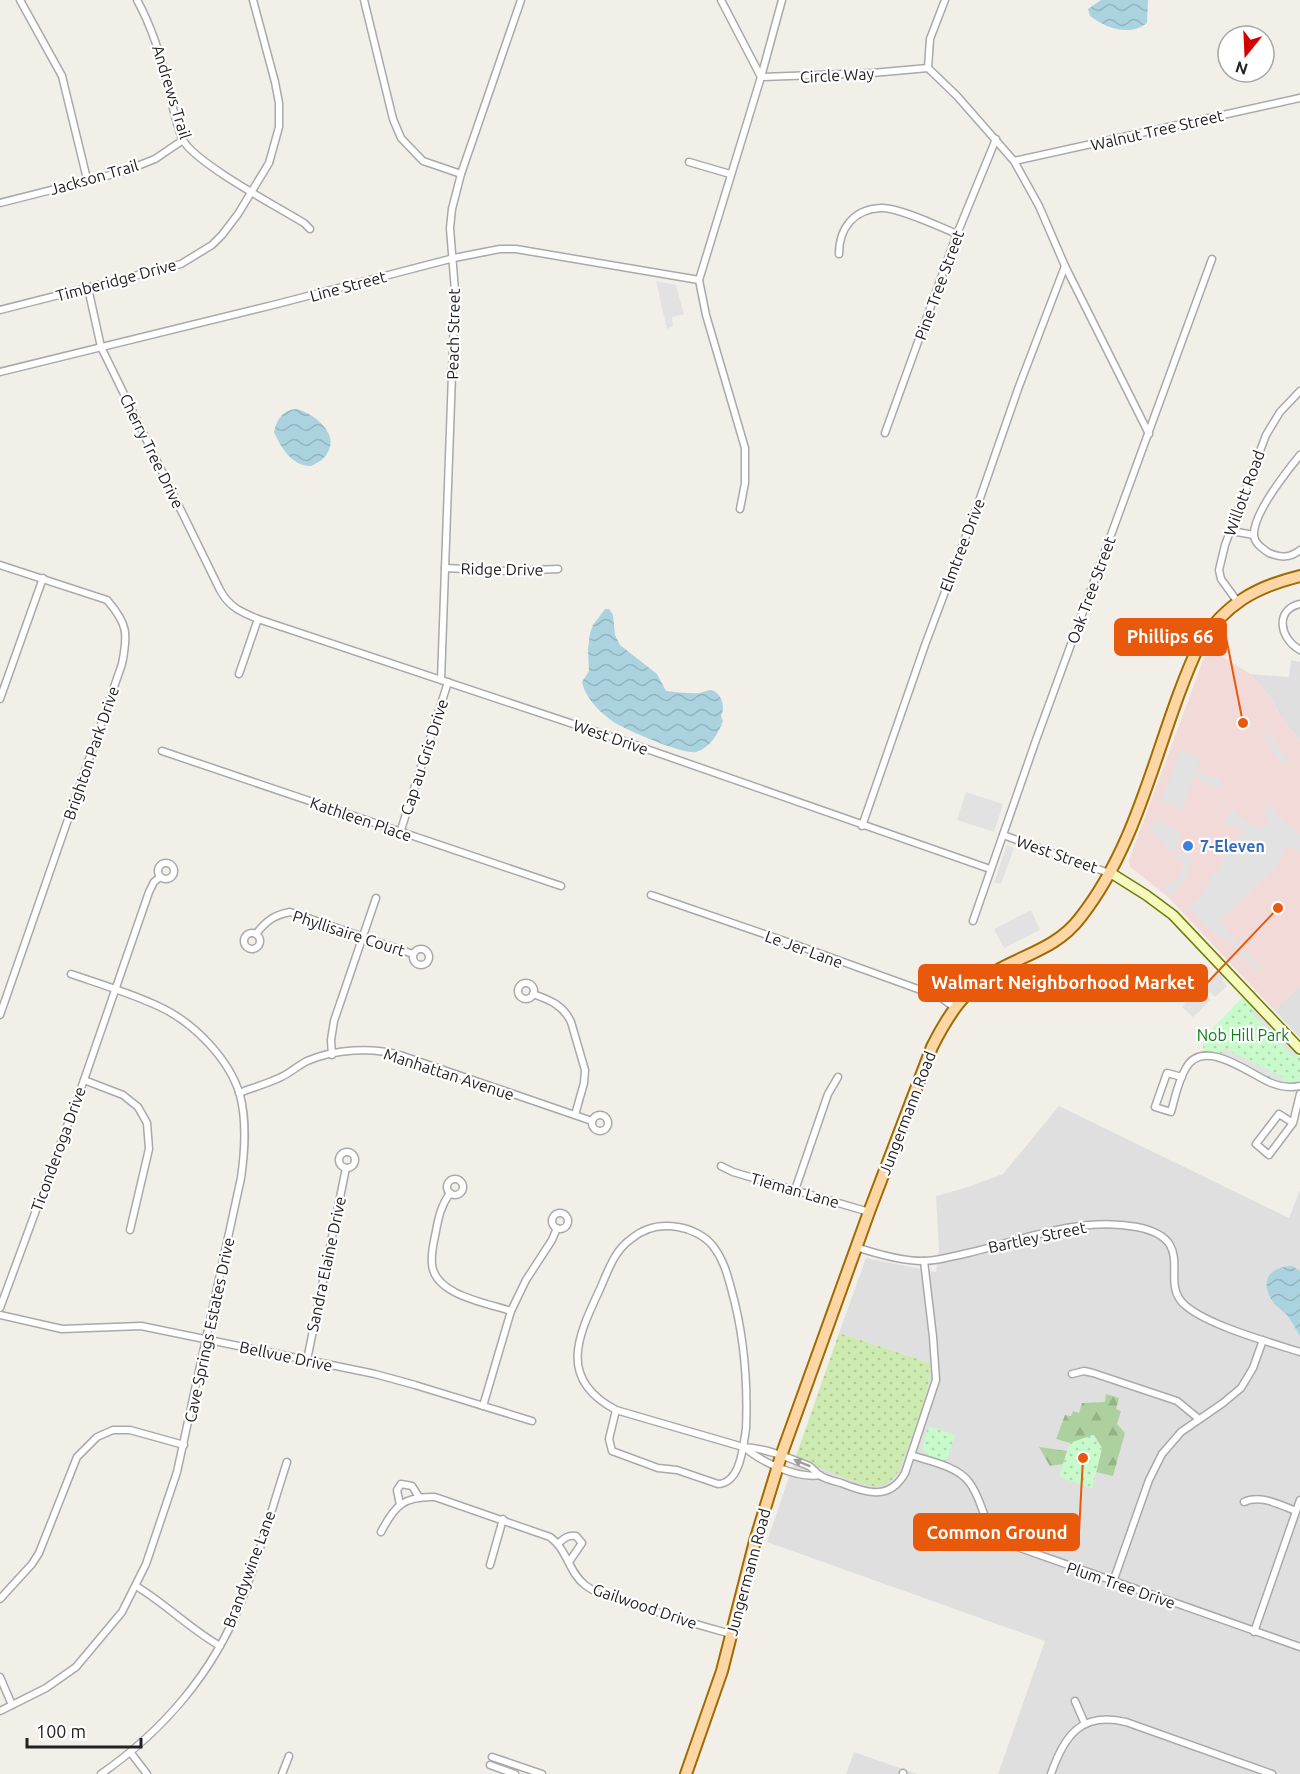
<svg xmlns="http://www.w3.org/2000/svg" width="1300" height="1774" font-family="Ubuntu,sans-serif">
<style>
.residential{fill:#e0dfdf}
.commercial{fill:#f2dad9}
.grass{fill:url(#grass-dots)}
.forest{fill:url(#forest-firs)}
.park{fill:url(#park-dots)}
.parking{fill:#e2e2e2}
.water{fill:url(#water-waves)}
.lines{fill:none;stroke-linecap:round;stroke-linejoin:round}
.street-casing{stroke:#a9a9a9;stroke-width:9}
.secondary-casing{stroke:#707d05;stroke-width:12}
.primary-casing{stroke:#a06b00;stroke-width:14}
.street{stroke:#fff;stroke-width:6}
.secondary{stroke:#f7fabf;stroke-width:9}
.primary{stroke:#fcd6a4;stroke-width:10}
.oneway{fill:#9c9c9c}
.shop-dot{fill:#3f7fe0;stroke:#fff;stroke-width:2}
.labels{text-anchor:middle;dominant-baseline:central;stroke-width:4.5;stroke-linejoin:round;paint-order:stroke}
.street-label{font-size:16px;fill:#222;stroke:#fff}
.shop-label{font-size:16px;font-weight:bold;fill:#366cbe;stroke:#fff;text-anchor:start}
.park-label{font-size:16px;fill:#0c8416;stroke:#fff}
.leader{fill:none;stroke:#e8590c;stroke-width:2}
.callout-dot{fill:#e8590c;stroke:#fff;stroke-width:2}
.callout{fill:#e8590c;stroke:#e8590c;stroke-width:2}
.callout-label{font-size:18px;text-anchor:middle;font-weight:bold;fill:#fff}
</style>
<defs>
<pattern id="grass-dots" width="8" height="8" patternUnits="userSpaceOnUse" patternTransform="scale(1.5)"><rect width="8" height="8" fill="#cdebb0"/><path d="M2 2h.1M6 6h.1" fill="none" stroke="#b0c997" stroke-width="1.8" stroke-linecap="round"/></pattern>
<pattern id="forest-firs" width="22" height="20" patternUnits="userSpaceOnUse" patternTransform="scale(1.5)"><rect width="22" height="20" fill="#add19e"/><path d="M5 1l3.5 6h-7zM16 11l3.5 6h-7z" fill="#95b388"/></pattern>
<pattern id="park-dots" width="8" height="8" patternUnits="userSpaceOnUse" patternTransform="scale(1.5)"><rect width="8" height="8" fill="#c8facc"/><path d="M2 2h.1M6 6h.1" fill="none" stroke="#acd6af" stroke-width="1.8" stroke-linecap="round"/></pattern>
<pattern id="water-waves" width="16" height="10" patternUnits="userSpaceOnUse" patternTransform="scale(1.5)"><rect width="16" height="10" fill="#aad3df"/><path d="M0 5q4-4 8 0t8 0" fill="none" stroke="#92b5bf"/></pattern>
</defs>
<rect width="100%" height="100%" fill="#f2efe9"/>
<g class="residential">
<polygon points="1291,660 1300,662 1300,742 1280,715 1270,697 1250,674 1289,677"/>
<polygon points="1300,986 1300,1038 1274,1010"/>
<polygon points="1059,1106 1289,1218 1300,1190 1300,1774 998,1774 1045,1641 767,1542 796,1456 866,1485 930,1363 839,1333 866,1258 936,1272 939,1250 936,1196 968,1187 1003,1174"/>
<polygon points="854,1752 917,1774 846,1774"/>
</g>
<polygon class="commercial" points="1208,647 1250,674 1270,697 1280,715 1300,742 1300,986 1274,1010 1168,897 1130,867 1129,860"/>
<path class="grass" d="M839,1333L930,1363C931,1397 911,1436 900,1468C895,1477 890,1484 880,1486C863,1489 813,1464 796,1456Z"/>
<g class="forest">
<polygon points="1106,1394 1119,1398 1116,1409 1121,1411 1117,1424 1125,1433 1113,1476 1096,1472 1102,1448 1094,1435 1070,1443 1056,1439 1065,1415 1071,1416 1073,1411 1079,1413 1082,1403 1105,1402"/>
<polygon points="1039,1447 1067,1451 1063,1464 1050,1466"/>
</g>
<g class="park">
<path d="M1244,996L1300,1057V1080C1283,1092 1244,1063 1227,1056C1219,1053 1211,1053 1203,1054V1038Z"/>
<path d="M929,1426L955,1435L946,1462C920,1453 918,1452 929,1426Z"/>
<polygon points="1093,1435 1102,1448 1092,1489 1059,1477 1070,1443"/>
</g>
<g class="parking">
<polygon points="656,281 676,285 684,314 672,317 673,326 667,329"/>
<polygon points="1268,732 1289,760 1284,765 1262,736"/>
<polygon points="1180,750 1201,758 1196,771 1220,780 1224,789 1198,780 1195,774 1182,810 1162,800"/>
<polygon points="966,792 1003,804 994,832 957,820"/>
<polygon points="1269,804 1289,827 1291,825 1300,834 1300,851 1287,847 1283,851 1285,854 1280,858 1277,867 1221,919 1230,935 1261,968 1257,972 1226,939 1215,935 1189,907 1204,893 1202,890 1207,886 1211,876 1219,869 1223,857 1230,850 1235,839 1243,832 1241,828 1228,825 1223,822 1232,809 1250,826 1255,823 1263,829 1267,825 1264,808"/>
<polygon points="1153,821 1160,822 1181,833 1175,851 1193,859 1184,883 1171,895 1164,889 1167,884 1178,879 1184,862 1174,858 1175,853 1169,850 1155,834 1149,833"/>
<polygon points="1007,845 1014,848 1001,884 994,882"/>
<polygon points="1031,910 1040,930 1004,948 994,929"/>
<polygon points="1219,970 1225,977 1222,981 1227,986 1215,997 1210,992 1206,996 1211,1000 1193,1017 1182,1007"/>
<polygon points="1254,1007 1296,1053 1294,1058 1252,1013"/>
<polygon points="1224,1048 1283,1077 1282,1082 1222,1054"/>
</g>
<g class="water">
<path d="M1101,0H1148L1147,23C1129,37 1106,28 1090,16L1088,9Z"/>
<path d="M295,409C311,411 338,432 329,450C326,458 318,463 311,466C292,466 281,448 274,432C277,419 282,411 295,409Z"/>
<path d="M605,609H609L613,615L615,635L620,645L657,674L666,691C677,692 690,694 700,693C705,692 709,688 714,691C723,696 725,708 721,716L723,721C718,734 710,748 696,752C684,755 629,731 617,724C603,716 585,698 582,682L589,671L588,649L590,633L593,625Z"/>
<path d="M1292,1266L1300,1271V1336C1296,1329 1292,1322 1287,1315C1283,1310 1276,1307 1273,1302C1259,1281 1269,1267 1292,1266Z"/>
</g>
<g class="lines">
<defs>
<g id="street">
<polyline points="20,0 62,76 87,179"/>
<path d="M137,0C153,29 162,59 169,91C173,107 176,125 183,140C195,163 278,207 304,223L310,229"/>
<polyline points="364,0 393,119 401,138 423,161 461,174"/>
<polyline points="721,0 761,77"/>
<polyline points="928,68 930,39 945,0"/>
<polyline points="761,77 872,73 928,68 957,96 1014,161 1039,206 1065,266 1149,434"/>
<polyline points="1014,161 1300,98"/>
<polyline points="689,162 730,174"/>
<polyline points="0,203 122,172 155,159 183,140"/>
<path d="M839,254C839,228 854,209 881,208C898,207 940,227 957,234"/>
<path d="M88,288L101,347L220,590C229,607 241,612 258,619L618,739L990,869"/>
<polyline points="0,310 181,264 212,245 222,235 238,214 269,163 279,127 279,103 275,82 253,0"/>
<polyline points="0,372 277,304 454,258 500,249 516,249 699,280"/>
<polyline points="885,433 957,234 996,139"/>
<path d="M1300,455C1287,471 1252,515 1254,536C1255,544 1263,549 1269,553C1281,558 1290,558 1300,550"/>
<polyline points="740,509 745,483 745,448 706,315 699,280 761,77 782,0"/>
<polyline points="1231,531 1254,535"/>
<path d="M0,565L107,600C128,624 128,634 122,664L0,1015"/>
<polyline points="445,568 506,571 558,569"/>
<polyline points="1237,601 1221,579 1219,570 1225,545 1266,435 1280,412 1300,391"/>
<path d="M1300,604C1274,610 1280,639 1300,650"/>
<polyline points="239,674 258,619"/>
<polyline points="441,680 455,291 450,228 452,209 461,174 521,0"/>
<polyline points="0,699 43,578"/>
<polyline points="162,751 561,886"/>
<polyline points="862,826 925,645 978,504 1018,389 1065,266"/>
<polyline points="400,833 448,682"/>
<polyline points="1003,835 1109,873"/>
<circle cx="166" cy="871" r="8"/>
<polyline points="651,895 799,946 940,997 954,1007"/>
<polyline points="973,921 1036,740 1212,259"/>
<circle cx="252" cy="941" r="8"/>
<path d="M256,934C266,921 274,915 290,912L413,954"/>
<circle cx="421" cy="957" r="8"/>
<circle cx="526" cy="991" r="8"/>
<path d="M533,994C550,1000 563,1005 571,1022L585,1070L584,1083L575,1115"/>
<polyline points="332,1055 331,1040 334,1021 376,898"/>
<path d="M1182,1077L1167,1073L1155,1107L1171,1112C1175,1098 1178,1081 1186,1068C1203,1037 1249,1073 1269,1082C1278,1086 1290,1088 1300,1086"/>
<polyline points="84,1080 123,1095 138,1107 147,1123 149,1149 130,1230"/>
<path d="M239,1093C252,1088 266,1084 279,1078C289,1074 297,1066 307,1061C335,1049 372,1047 400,1055L592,1121"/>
<circle cx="600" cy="1123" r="8"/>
<polyline points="1293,1123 1279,1114 1256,1144 1269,1155 1293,1123 1300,1094"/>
<circle cx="347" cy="1160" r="8"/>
<polyline points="721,1166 733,1172 869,1212"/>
<circle cx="455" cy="1187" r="8"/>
<polyline points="795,1190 828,1094 838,1077"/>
<path d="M450,1193C440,1207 438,1220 435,1236C433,1245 431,1255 432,1264C434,1295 487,1303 511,1311"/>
<circle cx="560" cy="1221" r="8"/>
<path d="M856,1247C877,1254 901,1261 923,1261C938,1261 953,1256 968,1253C1023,1240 1079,1216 1137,1227C1201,1240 1156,1282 1186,1306C1210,1326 1269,1342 1300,1352"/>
<polyline points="0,1308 84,1080 149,892 154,882 160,877"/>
<polyline points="0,1315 62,1329 141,1326 375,1374 415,1385 532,1421"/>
<polyline points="307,1360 346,1168"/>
<polyline points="1072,1374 1084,1371 1093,1373 1177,1401 1199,1419"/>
<polyline points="483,1406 511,1311 526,1280 552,1240 557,1228"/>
<path d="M616,1410L609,1439L612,1451L658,1468L677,1470L718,1484C741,1483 743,1446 746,1429C748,1381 744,1334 731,1288C727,1273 723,1259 713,1246C705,1236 691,1229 678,1227C661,1224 644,1228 631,1239C614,1251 608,1271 600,1289C578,1336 557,1379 616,1410L743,1447C765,1448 788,1457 809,1466C813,1468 815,1472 819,1475C825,1479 834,1481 841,1483C865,1492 889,1502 905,1473L936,1380L933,1337L924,1261"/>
<path d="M744,1447C761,1462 797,1479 820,1475"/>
<path d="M911,1455C929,1461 957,1466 969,1482C984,1501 982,1527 1003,1542L1300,1647"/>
<path d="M1244,1502C1260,1494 1280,1505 1296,1511"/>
<polyline points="400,1505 397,1490 401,1484 412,1486 419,1497"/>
<path d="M381,1532C395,1505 404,1496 435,1497L550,1537C567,1549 569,1573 585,1585C598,1595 617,1600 633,1604C665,1615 698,1625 731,1634"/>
<path d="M559,1543C564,1538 568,1535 576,1536L582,1543L569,1562"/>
<polyline points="490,1565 503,1519"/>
<polyline points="1113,1582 1149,1480 1162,1454 1181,1432 1223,1403 1241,1388 1253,1368 1263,1340"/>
<path d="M136,1586C166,1604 190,1629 220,1646"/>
<polyline points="0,1599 32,1564 39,1553 77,1457 97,1437 113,1430 130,1430 184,1445"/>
<polyline points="1254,1632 1300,1500"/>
<polyline points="0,1677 12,1705"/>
<polyline points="1075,1701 1085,1724"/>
<path d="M0,1711L46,1688L76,1667L122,1612L146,1564L177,1472L241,1178C245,1150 247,1122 240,1095C229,1058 192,1021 158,1006C130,993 100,984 71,974"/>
<polyline points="131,1753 147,1774"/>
<polyline points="492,1757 542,1774"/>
<polyline points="490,1765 515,1774"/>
<path d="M101,1774C163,1731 213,1673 241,1602C259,1556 272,1508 287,1462"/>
<polyline points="282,1774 289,1756"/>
<polyline points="903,1774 903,1773"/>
<path d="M1051,1774C1064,1736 1081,1711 1126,1722L1272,1774"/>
</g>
<polyline id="secondary" points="1111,873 1146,895 1173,915 1300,1049"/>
<path id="primary" d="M686,1774L722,1671L755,1541L781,1456L869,1212L932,1047C948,1015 965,989 996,971C1026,954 1058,947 1080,918C1143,838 1157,734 1200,643C1226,604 1255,587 1300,576"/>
</defs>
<use href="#street" class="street-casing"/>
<use href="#secondary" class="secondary-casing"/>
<use href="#primary" class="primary-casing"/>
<use href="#street" class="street"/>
<use href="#secondary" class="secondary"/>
<use href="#primary" class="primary"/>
</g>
<defs><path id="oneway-solid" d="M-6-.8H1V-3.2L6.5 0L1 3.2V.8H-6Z" transform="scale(1.5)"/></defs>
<use class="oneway" href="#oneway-solid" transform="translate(802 1463) rotate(-158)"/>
<circle class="shop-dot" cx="1188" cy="846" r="6"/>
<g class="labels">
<g class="street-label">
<text transform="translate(837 75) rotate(-3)">Circle Way</text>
<text transform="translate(172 92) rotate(73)">Andrews Trail</text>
<text transform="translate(1157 130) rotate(-13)">Walnut Tree Street</text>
<text transform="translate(94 177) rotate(-16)">Jackson Trail</text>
<text transform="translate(116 280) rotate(-15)">Timberidge Drive</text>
<text transform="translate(939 285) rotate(-70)">Pine Tree Street</text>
<text transform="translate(348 286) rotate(-15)">Line Street</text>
<text transform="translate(453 334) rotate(-89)">Peach Street</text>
<text transform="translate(152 451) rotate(64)">Cherry Tree Drive</text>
<text transform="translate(1244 493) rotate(-70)">Willott Road</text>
<text transform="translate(962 545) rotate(-69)">Elmtree Drive</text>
<text transform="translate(502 569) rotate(1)">Ridge Drive</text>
<text transform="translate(1091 590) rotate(-70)">Oak Tree Street</text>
<text transform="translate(611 737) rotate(19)">West Drive</text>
<text transform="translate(91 753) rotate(-71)">Brighton Park Drive</text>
<text transform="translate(424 757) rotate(-72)">Cap au Gris Drive</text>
<text transform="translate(361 819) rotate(19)">Kathleen Place</text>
<text transform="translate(1057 854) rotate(19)">West Street</text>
<text transform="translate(349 933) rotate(18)">Phyllisaire Court</text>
<text transform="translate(804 949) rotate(20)">Le Jer Lane</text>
<text transform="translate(449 1074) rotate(18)">Manhattan Avenue</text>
<text transform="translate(907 1113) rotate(-69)">Jungermann Road</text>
<text transform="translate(58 1149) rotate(-70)">Ticonderoga Drive</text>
<text transform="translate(795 1190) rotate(16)">Tieman Lane</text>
<text transform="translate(1037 1237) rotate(-12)">Bartley Street</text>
<text transform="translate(326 1264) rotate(-78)">Sandra Elaine Drive</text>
<text transform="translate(209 1330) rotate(-78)">Cave Springs Estates Drive</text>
<text transform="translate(286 1356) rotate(12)">Bellvue Drive</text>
<text transform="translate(249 1569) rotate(-70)">Brandywine Lane</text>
<text transform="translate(748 1572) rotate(-75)">Jungermann Road</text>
<text transform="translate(1121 1585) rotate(19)">Plum Tree Drive</text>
<text transform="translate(645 1606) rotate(19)">Gailwood Drive</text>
</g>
<g class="shop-label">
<text x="1200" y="846">7-Eleven</text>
</g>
<g class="park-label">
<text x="1243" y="1035">Nob Hill Park</text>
</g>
</g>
<path class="leader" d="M1243 723L1226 637M1278 908L1207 983M1083 1458L1079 1532"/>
<g class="callout-dot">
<circle cx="1243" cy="723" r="6"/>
<circle cx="1278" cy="908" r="6"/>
<circle cx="1083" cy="1458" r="6"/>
</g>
<g class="callout">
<rect x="1115" y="619" width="111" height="36" rx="6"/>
<rect x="919" y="965" width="288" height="36" rx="6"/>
<rect x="914" y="1514" width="165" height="36" rx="6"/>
</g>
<g class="callout-label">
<text x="1170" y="643">Phillips 66</text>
<text x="1063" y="989">Walmart Neighborhood Market</text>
<text x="997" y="1539">Common Ground</text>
</g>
<g transform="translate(1246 54) rotate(198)"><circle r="28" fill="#ffffff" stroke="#a7a7a7" stroke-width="1.5"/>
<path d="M0-4.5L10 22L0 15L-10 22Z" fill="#d40000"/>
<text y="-9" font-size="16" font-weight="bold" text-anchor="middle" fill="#222222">N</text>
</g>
<path d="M27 1738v9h114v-9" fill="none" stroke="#222222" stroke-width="3"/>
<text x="36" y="1738" font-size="18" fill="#222222" stroke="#ffffff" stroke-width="4.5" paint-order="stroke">100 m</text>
</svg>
